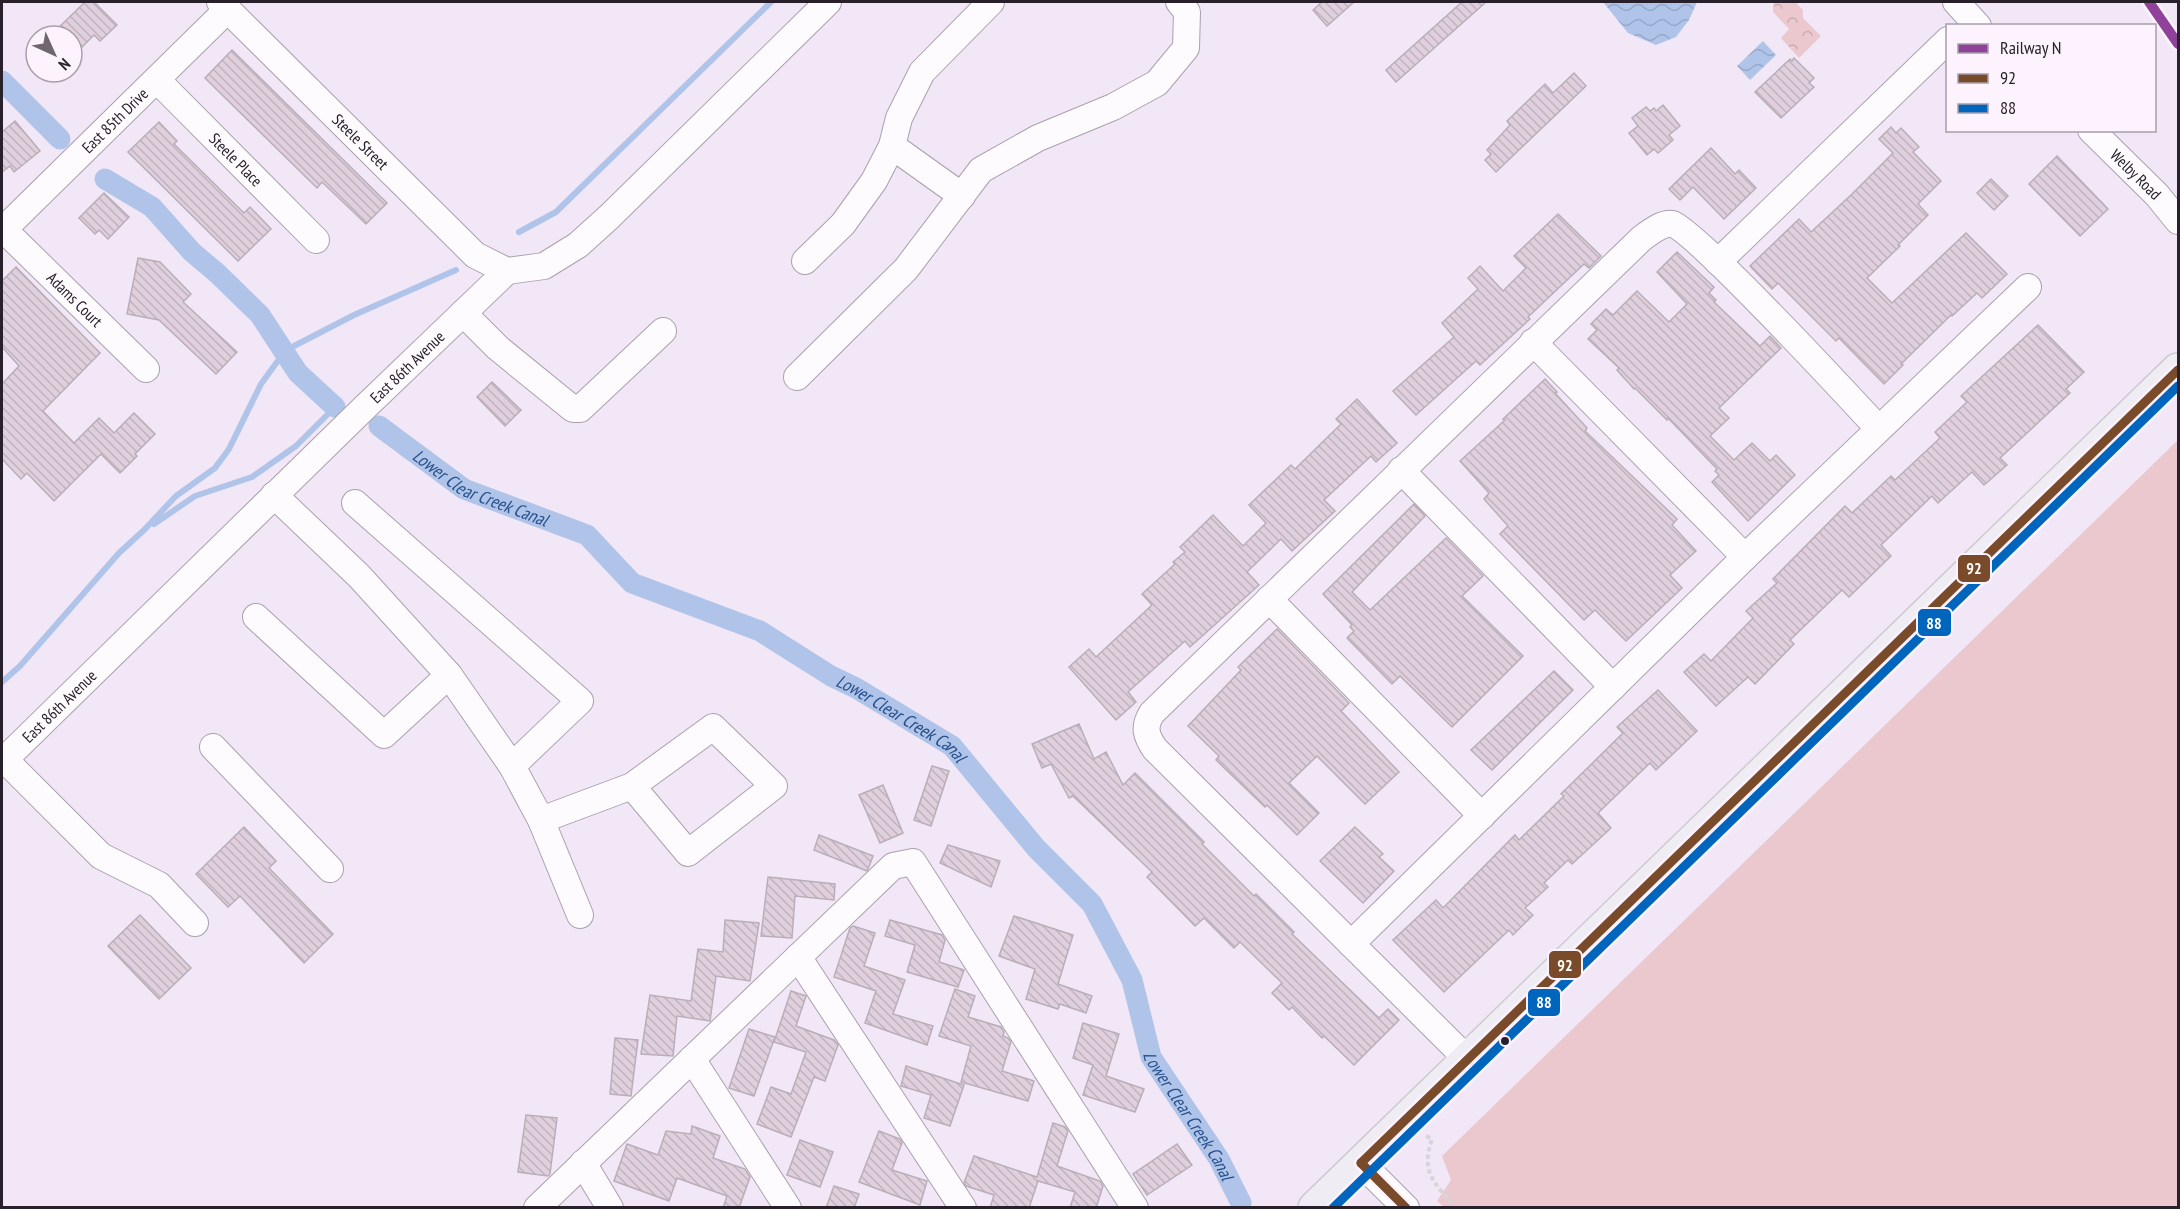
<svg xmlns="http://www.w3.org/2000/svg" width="2180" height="1209" font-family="'PT Sans Narrow',sans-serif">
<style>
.grass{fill:#ebc7ce}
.park{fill:url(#park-crowns)}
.water{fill:url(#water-waves)}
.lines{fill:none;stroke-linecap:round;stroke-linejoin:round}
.stream{stroke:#b0c4ea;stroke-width:6}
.canal{stroke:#b0c4ea;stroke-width:21}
.building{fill:url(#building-back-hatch);stroke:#b9aeb8;stroke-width:1.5}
.minor-casing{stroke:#a9a1ad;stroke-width:28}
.major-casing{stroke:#cfcad1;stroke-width:36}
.path{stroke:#d8d5d9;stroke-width:4;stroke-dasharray:4.5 3;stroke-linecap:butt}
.minor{stroke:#fdfbfe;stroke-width:26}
.major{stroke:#efecf4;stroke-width:33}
.bus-1-casing{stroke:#fcf3ff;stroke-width:14}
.bus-2-casing{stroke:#fcf3ff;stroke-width:14}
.bus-1{stroke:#7a4b2a;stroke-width:9}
.bus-2{stroke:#0065bd;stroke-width:9}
.rail-1-casing{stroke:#fcf3ff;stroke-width:15}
.rail-1{stroke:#904199;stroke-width:10}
.bus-dot{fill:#28202a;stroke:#fcf3ff;stroke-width:2}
.labels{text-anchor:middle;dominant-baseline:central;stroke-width:5;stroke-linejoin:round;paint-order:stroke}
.street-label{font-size:16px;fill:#28202a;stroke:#fcf3ff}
.water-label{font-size:18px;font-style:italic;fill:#27518c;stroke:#fcf3ff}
.line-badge{stroke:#fcf3ff;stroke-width:2}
.badge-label{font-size:16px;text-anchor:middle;font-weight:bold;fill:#fff}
</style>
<defs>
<pattern id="park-crowns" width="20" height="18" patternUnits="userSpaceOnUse" patternTransform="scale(1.5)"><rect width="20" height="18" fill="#ebc7ce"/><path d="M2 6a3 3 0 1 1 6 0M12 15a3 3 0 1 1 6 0" fill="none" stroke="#caabb1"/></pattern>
<pattern id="water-waves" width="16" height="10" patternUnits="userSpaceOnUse" patternTransform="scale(1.5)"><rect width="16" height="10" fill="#b0c4ea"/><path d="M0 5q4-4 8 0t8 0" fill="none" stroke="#97a8c9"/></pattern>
<pattern id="building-back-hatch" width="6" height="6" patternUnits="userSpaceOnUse" patternTransform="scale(1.5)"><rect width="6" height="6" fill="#e0d0dd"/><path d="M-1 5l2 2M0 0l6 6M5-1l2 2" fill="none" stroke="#c0b2be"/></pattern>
</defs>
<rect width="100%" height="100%" fill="#f2e7f7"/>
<polygon class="grass" points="2178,440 2178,1207 1444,1207 1437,1201 1451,1180 1442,1156"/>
<polygon class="park" points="1774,2 1795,2 1803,10 1803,18 1821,36 1799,58 1781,38 1789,29 1773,12"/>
<g class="water">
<polygon points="1603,2 1697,2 1689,20 1676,37 1656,45 1628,33"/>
<polygon points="1763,41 1776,55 1750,80 1737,66"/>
</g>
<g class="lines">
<g class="stream">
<polyline points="519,232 556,212 771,2"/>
<polyline points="154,524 195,496 252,477 296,446 335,407"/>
<polyline points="2,682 20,666 119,553 144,530 176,496 215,468 229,449 261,384 277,362 294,346 354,315 456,270"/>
</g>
<g class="canal">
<polyline points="2,81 60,139"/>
<polyline points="105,179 152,207 192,252 218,274 260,315 298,373 335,407"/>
<path id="s1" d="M379,426L464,489L587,535L632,583L760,631L831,676L856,688L952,746L1036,848L1092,904L1132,980L1151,1057L1219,1159L1241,1203"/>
</g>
</g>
<g class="building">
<polygon points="85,2 94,2 117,25 100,41 94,35 72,57 72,36 50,36"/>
<polygon points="1322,2 1354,2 1327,26 1313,10"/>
<polygon points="1462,2 1486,2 1396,82 1386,70"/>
<polygon points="232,50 387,203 366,224 322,182 317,188 205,78"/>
<polygon points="1794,58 1814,78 1809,83 1814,87 1781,118 1755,92 1790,59 1792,61"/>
<polygon points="1574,73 1586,86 1496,172 1485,160 1491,154 1487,150 1510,125 1507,121 1545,84 1553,93"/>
<polygon points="1663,105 1680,126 1669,135 1673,140 1658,153 1654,149 1647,155 1629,133 1638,126 1632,118 1646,107 1650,111 1654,108 1656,111"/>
<polygon points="15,121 40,151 14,172 10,166 2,172 2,132"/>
<polygon points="159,122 177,141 174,144 244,213 250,207 271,229 238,261 128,152"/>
<polygon points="1891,127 1896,133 1901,128 1919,147 1913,152 1941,181 1918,204 1928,215 1898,245 1900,246 1867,278 1892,303 1966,233 2007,274 1982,298 1977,293 1952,316 1951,315 1901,364 1903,365 1884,384 1839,338 1836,341 1778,283 1772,289 1750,266 1799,219 1811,232 1851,195 1893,153 1879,139"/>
<polygon points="1711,148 1735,174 1739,170 1756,188 1724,219 1693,187 1680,200 1669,189"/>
<polygon points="2057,156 2108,209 2080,236 2029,184"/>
<polygon points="1991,179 2008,196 1994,210 1977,193"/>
<polygon points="104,193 129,217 108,239 99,230 95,234 79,218"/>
<polygon points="1558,214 1601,256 1589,268 1584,264 1528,317 1530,319 1480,365 1476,361 1416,415 1393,391 1454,337 1442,323 1478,289 1468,278 1480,266 1503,291 1526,268 1514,256"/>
<polygon points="1677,252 1714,287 1709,293 1716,300 1714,302 1760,346 1770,336 1781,348 1719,408 1729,418 1710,436 1734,460 1752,443 1770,461 1776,455 1795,475 1748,521 1712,482 1719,475 1715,471 1717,469 1668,418 1667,420 1635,388 1634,389 1617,370 1619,368 1588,339 1597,330 1591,324 1606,309 1613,315 1637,291 1669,322 1687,304 1657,272"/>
<polygon points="138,258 160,262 191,294 183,302 237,352 216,374 159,320 127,314"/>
<polygon points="16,267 100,353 43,411 74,443 99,418 114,433 134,413 155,434 135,454 137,456 120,473 101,454 54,501 27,473 21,479 2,459 2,384 19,366 2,347 2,281"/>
<polygon points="2038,325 2084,372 2066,389 2070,393 2000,458 2007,465 1984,485 1972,472 1938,503 1932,496 1881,545 1891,556 1849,597 1842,590 1790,640 1794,644 1755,684 1748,677 1716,706 1684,672 1704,654 1711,661 1753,618 1746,611 1777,583 1773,579 1845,506 1852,513 1891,476 1895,480 1940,438 1935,432 1967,402 1961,396"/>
<polygon points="1545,379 1557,392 1555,393 1587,428 1585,431 1677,519 1672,525 1696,551 1670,575 1682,588 1626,641 1595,610 1584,620 1500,534 1508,526 1484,499 1489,493 1460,461 1505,420 1503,419"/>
<polygon points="492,382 521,410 505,426 477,397"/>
<polygon points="1357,399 1397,443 1376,462 1371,456 1324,500 1335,511 1292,551 1281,539 1247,572 1259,585 1190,647 1185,641 1128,692 1136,702 1116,720 1069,667 1089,649 1096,657 1152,605 1142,594 1175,564 1173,562 1185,552 1180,547 1213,515 1243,546 1266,523 1249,505 1291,465 1295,469 1341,424 1336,419"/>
<polygon points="1414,504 1425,516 1352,592 1370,610 1446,538 1483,576 1462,596 1523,656 1452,727 1400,676 1392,684 1347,638 1354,631 1350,627 1352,625 1323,594"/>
<polygon points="1277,629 1349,703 1341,711 1399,772 1365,804 1317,756 1289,783 1319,813 1297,835 1267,805 1265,807 1216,760 1219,756 1188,726 1241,670 1238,667"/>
<polygon points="1554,671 1573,690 1492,770 1471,750"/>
<polygon points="1658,690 1697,731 1656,770 1650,763 1598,813 1611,828 1572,864 1568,860 1544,883 1548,887 1525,908 1533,915 1513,935 1509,930 1444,992 1393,940 1436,900 1443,908 1515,835 1519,840 1564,796 1561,794 1623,733 1617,727"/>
<polygon points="1079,724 1094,759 1106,752 1123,785 1135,773 1204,842 1202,844 1254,896 1256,894 1294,932 1292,934 1379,1018 1388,1009 1399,1020 1354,1065 1324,1036 1322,1038 1292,1007 1289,1010 1272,993 1282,983 1240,942 1234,948 1204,918 1195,926 1147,877 1152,872 1073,796 1069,798 1051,764 1042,768 1032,744"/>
<polygon points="932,766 949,771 931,826 914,820"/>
<polygon points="883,785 903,833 880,843 859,795"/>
<polygon points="244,827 276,861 269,868 333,934 304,963 240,896 228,907 196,874"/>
<polygon points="1355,827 1383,854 1379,857 1394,871 1363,903 1320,861"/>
<polygon points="819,835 873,856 868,869 867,871 814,850"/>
<polygon points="948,845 1000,861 991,887 940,863"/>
<polygon points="768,877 835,884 834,900 795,896 792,938 761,936"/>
<polygon points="140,915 191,968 159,999 108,946"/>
<polygon points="1014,916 1073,935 1058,984 1092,996 1086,1013 1060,1004 1058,1009 1026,999 1035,969 999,956"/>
<polygon points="725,920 759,923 750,981 716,976 710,1021 677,1016 673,1056 641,1054 650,995 691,1001 698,949 723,952"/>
<polygon points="890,920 942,935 945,940 939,962 964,970 958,987 907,972 915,945 885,936"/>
<polygon points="853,926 875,933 864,966 905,980 893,1014 933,1026 927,1045 865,1023 876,991 834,977 850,928"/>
<polygon points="955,989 975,996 968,1017 1001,1027 1004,1032 1003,1036 1008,1038 1011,1042 1002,1071 1034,1081 1028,1101 961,1082 971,1046 939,1036"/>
<polygon points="791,991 806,996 796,1026 834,1040 838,1045 825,1081 814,1077 791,1137 757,1124 771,1087 791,1094 806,1052 774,1042"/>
<polygon points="1083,1023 1119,1034 1106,1076 1144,1089 1135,1112 1083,1095 1093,1065 1073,1058"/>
<polygon points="749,1029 775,1037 754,1096 729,1088"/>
<polygon points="615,1038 638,1040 631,1096 610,1094"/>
<polygon points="906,1066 964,1085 950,1126 924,1118 931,1095 901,1086"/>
<polygon points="526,1115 557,1118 550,1174 548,1176 518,1172"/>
<polygon points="1053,1123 1065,1127 1068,1131 1057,1166 1100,1181 1103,1186 1096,1208 1070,1208 1075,1192 1038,1181 1029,1208 990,1208 994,1195 966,1186 964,1183 974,1156 1037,1177"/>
<polygon points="692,1126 720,1136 713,1158 745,1169 750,1177 739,1208 723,1208 727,1196 677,1178 669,1201 614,1181 627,1144 658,1155 666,1131 691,1134"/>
<polygon points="879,1131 900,1139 902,1143 892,1170 927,1181 920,1205 859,1182"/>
<polygon points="800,1140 833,1152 820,1187 787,1175"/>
<polygon points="1177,1144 1192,1165 1147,1195 1133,1174"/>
<polygon points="834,1186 859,1194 854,1208 826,1208"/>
</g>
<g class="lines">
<defs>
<g id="minor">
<path id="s2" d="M220,2L475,255L507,271"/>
<polyline points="1956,2 1978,26"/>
<path id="s3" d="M157,80L316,240"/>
<path id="s4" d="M2091,130L2157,195L2178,221"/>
<polyline points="892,146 962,196"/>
<path id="s5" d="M2,228L146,369"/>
<path id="s6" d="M2,231L228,9"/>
<polyline points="805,261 843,224 874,181 892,146 899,118 922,72 991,2"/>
<polyline points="1718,262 1948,40"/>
<polyline points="463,313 498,348 573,409 580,409 663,331"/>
<polyline points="1533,342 1745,557"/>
<polyline points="797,377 906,269 981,170 1038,138 1113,107 1157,83 1186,48 1187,12 1179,2"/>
<polyline points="1401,470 1613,687"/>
<polyline points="274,495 359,576 449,675 512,766 541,820 580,915"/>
<polyline points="355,503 580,701 512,766"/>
<polyline points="1269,599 1482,816"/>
<polyline points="256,617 384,735 449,675"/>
<polyline points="213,747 330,869"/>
<polyline points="4,759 101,856 159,885 195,923"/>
<path id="s7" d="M2,762L362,410L507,271L544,266L578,245L609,217L828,2"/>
<polyline points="541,820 632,786 713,727 774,786 688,853 632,786"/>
<polyline points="1351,944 1745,557 2028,287"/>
<polyline points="798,957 963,1208"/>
<polyline points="692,1059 788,1208"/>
<path d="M1467,1059L1155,749C1146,736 1143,727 1152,713L1641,239C1649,233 1662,222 1673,224C1692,227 1853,401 1878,428"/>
<polyline points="583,1163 610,1208"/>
<polyline points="1361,1163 1406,1208"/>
<polyline points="537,1208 893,866 913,862 1135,1208"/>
</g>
<polyline id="major" points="1315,1208 2178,370"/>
</defs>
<use href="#minor" class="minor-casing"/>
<use href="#major" class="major-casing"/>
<path class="path" d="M1426,1136L1432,1139C1420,1173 1435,1184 1457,1208"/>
<use href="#minor" class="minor"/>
<use href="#major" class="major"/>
<defs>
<g id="bus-1">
<polyline points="1361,1163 2178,370"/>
<polyline points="1361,1163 1406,1208"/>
</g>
<polyline id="bus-2" points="1333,1208 2178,386"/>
</defs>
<use href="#bus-1" class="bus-1-casing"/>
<use href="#bus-2" class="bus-2-casing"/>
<use href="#bus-1" class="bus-1"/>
<use href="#bus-2" class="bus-2"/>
<defs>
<polyline id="rail-1" points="2149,2 2178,44"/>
</defs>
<use href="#rail-1" class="rail-1-casing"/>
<use href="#rail-1" class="rail-1"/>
</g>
<circle class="bus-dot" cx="1505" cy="1041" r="5"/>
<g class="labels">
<g class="street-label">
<text stroke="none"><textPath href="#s6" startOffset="158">East 85th Drive</textPath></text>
<text stroke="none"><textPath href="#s2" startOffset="198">Steele Street</textPath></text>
<text stroke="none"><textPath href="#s3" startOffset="112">Steele Place</textPath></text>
<text stroke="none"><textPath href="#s4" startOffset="63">Welby Road</textPath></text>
<text stroke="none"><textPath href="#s5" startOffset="102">Adams Court</textPath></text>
<text stroke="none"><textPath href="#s7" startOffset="566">East 86th Avenue</textPath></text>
<text stroke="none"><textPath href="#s7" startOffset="80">East 86th Avenue</textPath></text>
</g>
<g class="water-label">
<text stroke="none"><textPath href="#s1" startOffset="120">Lower Clear Creek Canal</textPath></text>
<text stroke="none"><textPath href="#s1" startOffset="606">Lower Clear Creek Canal</textPath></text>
<text stroke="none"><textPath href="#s1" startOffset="1110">Lower Clear Creek Canal</textPath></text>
</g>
</g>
<g class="line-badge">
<rect x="1957" y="554" width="34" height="29" rx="6" fill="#7a4b2a"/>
<rect x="1917" y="608" width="35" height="29" rx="6" fill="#0065bd"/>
<rect x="1548" y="950" width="34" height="29" rx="6" fill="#7a4b2a"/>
<rect x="1527" y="988" width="34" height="29" rx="6" fill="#0065bd"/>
</g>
<g class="badge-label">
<text x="1974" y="574">92</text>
<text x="1934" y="629">88</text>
<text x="1565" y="971">92</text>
<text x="1544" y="1008">88</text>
</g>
<rect width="2180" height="1209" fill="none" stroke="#28202a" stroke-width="6"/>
<rect x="1946" y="24" width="210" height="108" fill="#fcf3ff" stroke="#a79faa" stroke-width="1.5"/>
<rect x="1958" y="44" width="30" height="9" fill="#904199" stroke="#a79faa" stroke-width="1.5"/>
<text x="2000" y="54" font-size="18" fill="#28202a">Railway N</text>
<rect x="1958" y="74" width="30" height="9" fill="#7a4b2a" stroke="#a79faa" stroke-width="1.5"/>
<text x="2000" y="84" font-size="18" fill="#28202a">92</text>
<rect x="1958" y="104" width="30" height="9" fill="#0065bd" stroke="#a79faa" stroke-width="1.5"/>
<text x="2000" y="114" font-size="18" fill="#28202a">88</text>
<g transform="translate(54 54) rotate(135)"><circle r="28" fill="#fcf3ff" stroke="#a79faa" stroke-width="1.5"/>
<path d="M0-4.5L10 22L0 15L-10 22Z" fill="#6f6672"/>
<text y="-9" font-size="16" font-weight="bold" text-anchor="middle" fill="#28202a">N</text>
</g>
</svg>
